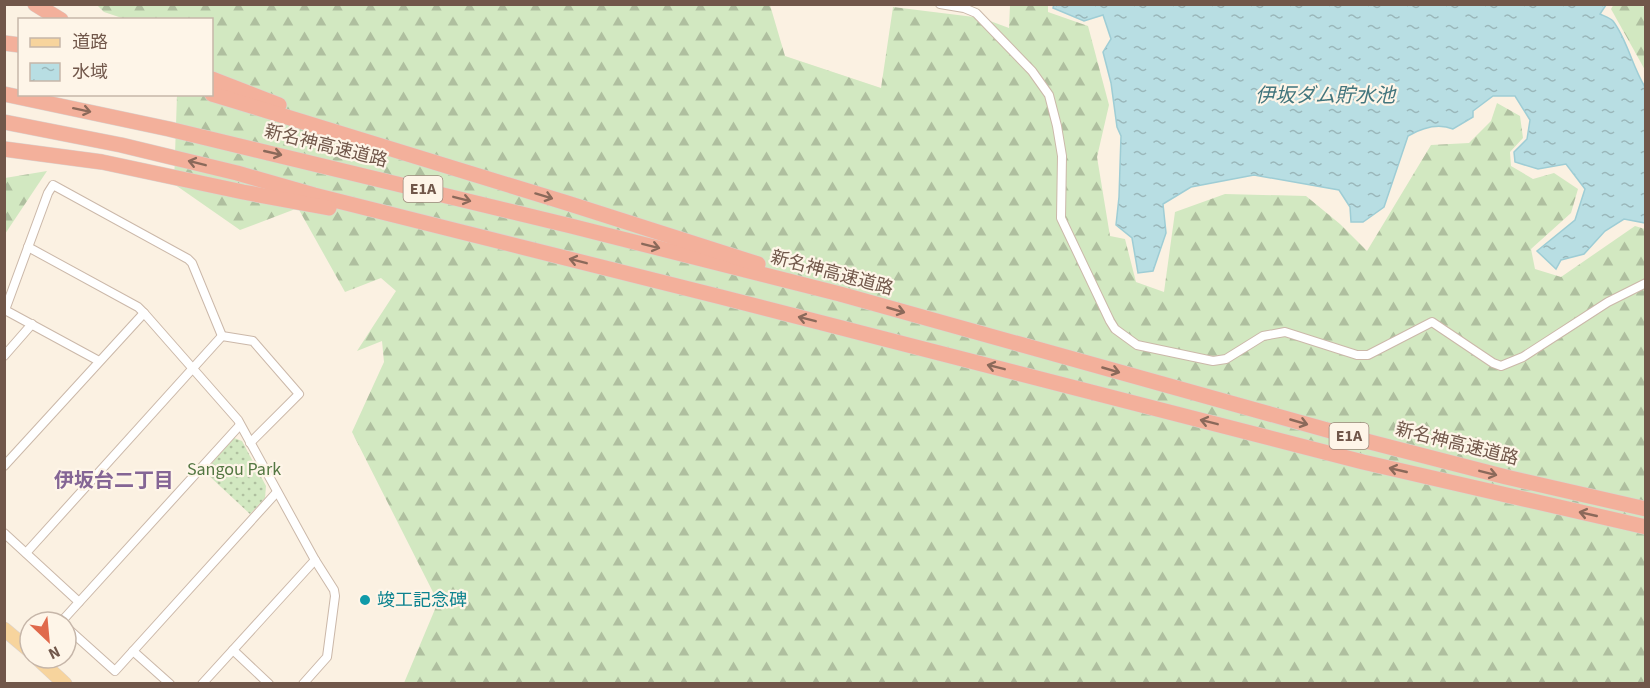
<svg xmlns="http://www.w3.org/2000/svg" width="1650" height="688" font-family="'Source Sans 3','Noto Sans JP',sans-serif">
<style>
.grass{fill:url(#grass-dots)}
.forest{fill:url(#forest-firs)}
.water{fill:url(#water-ripples);stroke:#9ecdd5;stroke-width:1.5}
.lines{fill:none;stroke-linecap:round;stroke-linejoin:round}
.minor-casing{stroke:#cbb8a9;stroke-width:10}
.primary-casing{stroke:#dad3d0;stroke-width:15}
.motorway-casing{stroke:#dad3d0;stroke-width:16}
.minor{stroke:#fff;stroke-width:8}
.primary{stroke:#f7d49d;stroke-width:14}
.motorway{stroke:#f3b09b;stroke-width:15}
.oneway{stroke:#8b695a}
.culture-dot{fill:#0f9aa8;stroke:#fef5e8;stroke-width:2}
.labels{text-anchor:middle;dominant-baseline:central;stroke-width:4.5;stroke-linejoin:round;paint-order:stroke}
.shield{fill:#fef5e8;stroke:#9b8679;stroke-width:1.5}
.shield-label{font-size:16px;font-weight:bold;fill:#71574a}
.street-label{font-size:18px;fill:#71574a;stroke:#fef5e8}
.park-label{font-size:18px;fill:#537742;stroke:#fef5e8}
.culture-label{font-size:18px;fill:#0d838f;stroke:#fef5e8;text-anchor:start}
.water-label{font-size:20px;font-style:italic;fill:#42757d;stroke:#fef5e8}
.neighbourhood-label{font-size:20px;font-weight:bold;fill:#846595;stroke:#fef5e8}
</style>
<defs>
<pattern id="grass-dots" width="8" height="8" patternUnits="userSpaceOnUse" patternTransform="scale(1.5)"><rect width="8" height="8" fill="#d2e8c1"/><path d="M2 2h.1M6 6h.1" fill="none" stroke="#afbf9f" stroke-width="1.8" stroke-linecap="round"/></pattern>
<pattern id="forest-firs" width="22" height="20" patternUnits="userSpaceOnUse" patternTransform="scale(1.5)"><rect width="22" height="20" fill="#d2e8c1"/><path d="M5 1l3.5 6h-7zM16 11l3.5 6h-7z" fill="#afbf9f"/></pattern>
<pattern id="water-ripples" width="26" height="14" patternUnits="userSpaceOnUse" patternTransform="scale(1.5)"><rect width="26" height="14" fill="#b8dee3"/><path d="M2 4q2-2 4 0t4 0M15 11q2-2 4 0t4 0" fill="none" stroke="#9ab7ba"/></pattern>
</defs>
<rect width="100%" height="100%" fill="#fbf1e2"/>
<polygon class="grass" points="234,438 242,441 266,486 265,498 250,514 206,473 206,470"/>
<g class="forest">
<polygon points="1614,4 1639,5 1645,7 1645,70 1611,9"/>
<polygon points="97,5 770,5 785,56 881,88 893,7 982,18 1009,28 1010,5 1048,5 1048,12 1088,26 1109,105 1097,157 1110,236 1125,239 1136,282 1164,292 1175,212 1225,194 1306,196 1340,224 1367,251 1431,145 1469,143 1491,121 1497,103 1520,116 1523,138 1510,152 1511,166 1533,179 1554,173 1578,189 1571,213 1531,249 1535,269 1561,277 1635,226 1645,229 1645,683 404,683 438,602 352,432 384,362 382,341 357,351 396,291 381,278 345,292 298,208 240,230 174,184 177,95 212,94 212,20 125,19 104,12"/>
<polygon points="47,171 5,234 5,178"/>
</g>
<path class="water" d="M1054,4L1606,5L1600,14C1604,16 1610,18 1613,21C1627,39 1632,66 1645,87V223L1624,219L1605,231L1584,254L1561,260L1556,269L1537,251L1575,220L1585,189L1566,164L1538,169L1515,162L1514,152L1527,139L1530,120L1515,96H1493L1473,111V117L1453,129C1438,123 1422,128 1408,136L1384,207L1363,222H1351L1350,207L1339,190L1254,175L1191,187L1163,204L1166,233L1153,271L1138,273L1132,238L1116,225L1119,197L1121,136L1117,127L1111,83L1103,52L1111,39L1103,15L1084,21L1053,8Z"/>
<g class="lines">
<defs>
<g id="minor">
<polyline points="940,4 964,8 976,13 1032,71 1049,95 1057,126 1062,156 1061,218 1110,321 1115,329 1137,345 1213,361 1226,359 1263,336 1285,332 1357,355 1368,355 1432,322 1493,363 1501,366 1523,357 1608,302 1646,283"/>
<polyline points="28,247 138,307 144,313 238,420 315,560 334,590 335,596 327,657 303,684"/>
<polyline points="222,336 253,341 299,394 250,443"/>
<polyline points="4,356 32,324"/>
<polyline points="99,361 5,310 48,193 53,185 188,259 192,263 222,336"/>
<polyline points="4,466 144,313"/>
<polyline points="4,533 79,602"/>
<polyline points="26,553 222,336"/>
<polyline points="61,622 240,425"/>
<polyline points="66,627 115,671 277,492"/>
<polyline points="233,650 269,684"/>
<polyline points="133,651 170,684"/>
<polyline points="202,684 315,560"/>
</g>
<g id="primary">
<polyline points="4,629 30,651"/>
<polyline points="37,658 65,684"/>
</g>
<g id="motorway">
<polyline points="35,4 61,20"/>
<polyline points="4,43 20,45"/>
<polyline points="212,79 279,105"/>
<polyline points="4,94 169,129 571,226 840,294 1370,442 1506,477 1646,509"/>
<polyline points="212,94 567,203 758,264"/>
<polyline points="4,122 121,145 237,173 314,195 721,297 1363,462 1646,527"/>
<polyline points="4,149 102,162 243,192 329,208"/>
</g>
</defs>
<use href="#minor" class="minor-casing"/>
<use href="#primary" class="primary-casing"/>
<use href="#motorway" class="motorway-casing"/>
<use href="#minor" class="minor"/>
<use href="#primary" class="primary"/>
<use href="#motorway" class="motorway"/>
</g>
<defs><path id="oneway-shaft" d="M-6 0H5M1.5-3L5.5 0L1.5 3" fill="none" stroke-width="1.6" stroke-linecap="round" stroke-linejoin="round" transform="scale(1.5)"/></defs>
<g class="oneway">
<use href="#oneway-shaft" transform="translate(82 110) rotate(12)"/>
<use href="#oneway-shaft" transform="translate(273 153) rotate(13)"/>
<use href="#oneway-shaft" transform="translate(197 163) rotate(-166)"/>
<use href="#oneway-shaft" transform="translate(544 196) rotate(17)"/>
<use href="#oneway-shaft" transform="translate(462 199) rotate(14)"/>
<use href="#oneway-shaft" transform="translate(651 246) rotate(14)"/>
<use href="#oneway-shaft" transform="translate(578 261) rotate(-166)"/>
<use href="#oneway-shaft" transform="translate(896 310) rotate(16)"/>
<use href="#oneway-shaft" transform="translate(807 319) rotate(-166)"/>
<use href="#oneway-shaft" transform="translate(996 367) rotate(-166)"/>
<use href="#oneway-shaft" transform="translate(1111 370) rotate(16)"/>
<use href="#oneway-shaft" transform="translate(1209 422) rotate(-166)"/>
<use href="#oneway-shaft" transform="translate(1299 422) rotate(16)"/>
<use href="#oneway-shaft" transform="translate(1398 470) rotate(-167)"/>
<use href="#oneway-shaft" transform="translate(1488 473) rotate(14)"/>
<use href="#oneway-shaft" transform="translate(1588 514) rotate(-167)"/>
</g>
<circle class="culture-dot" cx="365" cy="600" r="6"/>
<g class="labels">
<g class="shield">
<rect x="403.5" y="176" width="39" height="26" rx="4.5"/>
<rect x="1329.5" y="423" width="39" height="26" rx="4.5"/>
</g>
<g class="shield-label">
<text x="423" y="189">E1A</text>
<text x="1349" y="436">E1A</text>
</g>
<g class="street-label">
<text transform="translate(326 146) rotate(14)">新名神高速道路</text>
<text transform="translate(832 273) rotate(15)">新名神高速道路</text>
<text transform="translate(1457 444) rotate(14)">新名神高速道路</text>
</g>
<g class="park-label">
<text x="234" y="469">Sangou Park</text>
</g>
<g class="culture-label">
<text x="377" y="600">竣工記念碑</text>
</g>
<g class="water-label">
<text x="1325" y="96">伊坂ダム貯水池</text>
</g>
<g class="neighbourhood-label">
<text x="114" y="481">伊坂台二丁目</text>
</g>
</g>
<rect width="1650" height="688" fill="none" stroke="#71574a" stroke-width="12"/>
<rect x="18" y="18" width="195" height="78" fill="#fef5e8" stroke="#c6b6a9" stroke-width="1.5"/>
<rect x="30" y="38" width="30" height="9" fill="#f7d49d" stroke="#c6b6a9" stroke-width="1.5"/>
<text x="72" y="48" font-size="18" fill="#71574a">道路</text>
<rect x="30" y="63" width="30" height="18" fill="url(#water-ripples)" stroke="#c6b6a9" stroke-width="1.5"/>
<text x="72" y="78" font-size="18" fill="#71574a">水域</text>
<g transform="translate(48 640) rotate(154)"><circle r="28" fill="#fef5e8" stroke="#c6b6a9" stroke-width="1.5"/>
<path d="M0-4.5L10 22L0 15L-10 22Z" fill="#e0694b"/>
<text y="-9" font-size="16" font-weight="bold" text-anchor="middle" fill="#71574a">N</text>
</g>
</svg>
